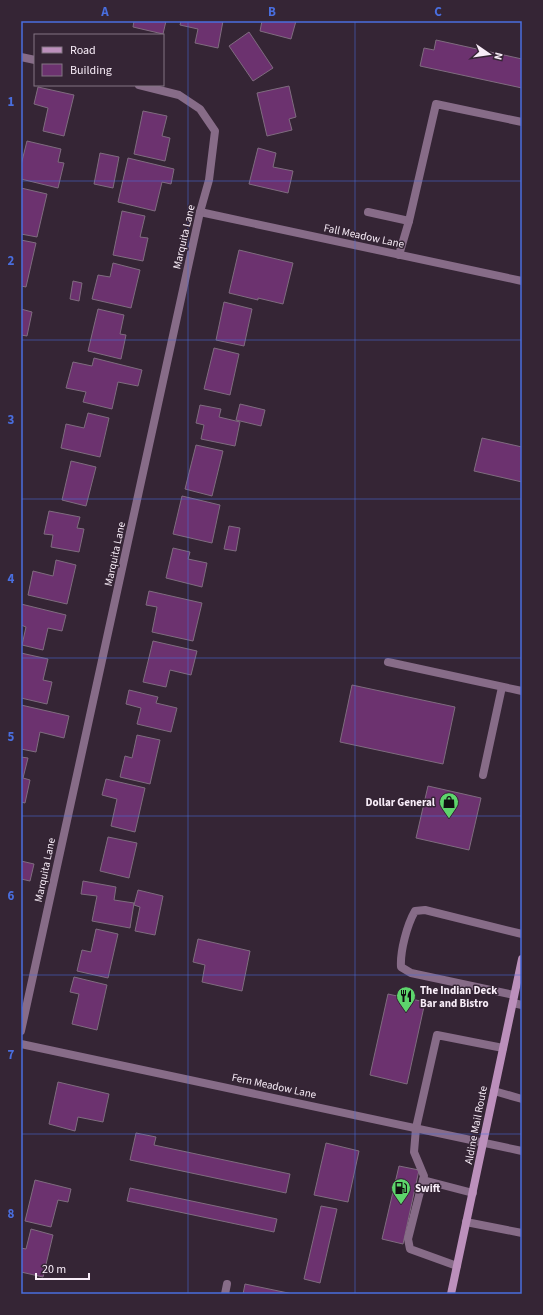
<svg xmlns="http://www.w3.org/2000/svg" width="543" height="1315" font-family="'Source Sans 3',sans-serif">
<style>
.building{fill:#6c326f;stroke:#7f6c7f}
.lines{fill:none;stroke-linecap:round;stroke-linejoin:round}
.service{stroke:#876c88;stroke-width:8}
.minor{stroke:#876c88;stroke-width:8}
.secondary{stroke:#bc90bc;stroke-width:8}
.grid{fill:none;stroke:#496ede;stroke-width:1;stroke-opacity:0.55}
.labels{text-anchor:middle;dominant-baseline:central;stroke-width:3;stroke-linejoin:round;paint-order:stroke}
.street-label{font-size:11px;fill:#f8edf8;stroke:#352535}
.poi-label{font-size:11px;font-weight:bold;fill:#f8edf8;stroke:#352535;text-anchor:start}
.neatline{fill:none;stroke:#496ede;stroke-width:1.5}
.grid-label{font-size:13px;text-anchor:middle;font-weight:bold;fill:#496ede}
</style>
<rect width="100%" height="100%" fill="#352535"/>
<g class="building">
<polygon points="134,21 166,21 163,34 133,27"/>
<polygon points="181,21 223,21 218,48 195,43 198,29 180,25"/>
<polygon points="262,21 296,21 291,39 260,31"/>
<polygon points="249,32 273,68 253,81 229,46"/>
<polygon points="436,40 522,59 522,88 420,66 424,48 434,50"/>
<polygon points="289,86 296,117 289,119 292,130 267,136 257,93"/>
<polygon points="38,87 74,95 64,136 43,131 48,108 34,104"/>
<polygon points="143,111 167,116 162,136 170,138 165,161 134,154"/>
<polygon points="27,141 61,149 58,162 64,163 58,188 21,179 21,165"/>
<polygon points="258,148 276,153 273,167 293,171 288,193 249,184"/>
<polygon points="100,153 119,157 113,188 94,184"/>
<polygon points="128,158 174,169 171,184 162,182 155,211 118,202"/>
<polygon points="21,188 47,194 37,237 21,234"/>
<polygon points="122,211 145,216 140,237 148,238 143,261 113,255"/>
<polygon points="21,240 36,243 26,287 21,286"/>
<polygon points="239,250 293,263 283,304 258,298 258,300 229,293"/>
<polygon points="113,263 140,270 131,308 92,299 98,275 110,277"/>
<polygon points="73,281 82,283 79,301 70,299"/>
<polygon points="224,302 252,309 244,346 216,340"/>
<polygon points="21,309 32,312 27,336 21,335"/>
<polygon points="98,309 124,315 120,334 126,335 121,359 88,351"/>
<polygon points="214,348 239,354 230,395 204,389"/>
<polygon points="94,358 142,370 138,386 118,382 112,409 83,402 86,392 66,388 73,362 92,366"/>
<polygon points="240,404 265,410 261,426 236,420"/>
<polygon points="200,405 221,409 219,417 240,422 235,446 201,439 204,425 196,423"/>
<polygon points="88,413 109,418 100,457 61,448 66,424 84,428"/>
<polygon points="482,438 522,447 522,482 474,471"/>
<polygon points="196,445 223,451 212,496 185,489"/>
<polygon points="71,461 96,467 86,506 62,500"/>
<polygon points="182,496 220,505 212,543 173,534"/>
<polygon points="49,511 80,517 77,528 84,529 79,552 51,547 53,535 44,534"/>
<polygon points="229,526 240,528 236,551 224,549"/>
<polygon points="173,548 190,552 188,559 207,563 202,587 166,578"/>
<polygon points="56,560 76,565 67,604 28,595 33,571 53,576"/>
<polygon points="149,591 202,603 193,641 152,632 157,607 146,605"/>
<polygon points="21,604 66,615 62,631 48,628 43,650 22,645 26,627 21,625"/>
<polygon points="153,641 197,651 191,675 170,670 166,687 143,682"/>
<polygon points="21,653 48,659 43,680 52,682 47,704 21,698"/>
<polygon points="352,685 455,707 443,764 340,742"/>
<polygon points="129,690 158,697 156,703 177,708 171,732 137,724 141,708 126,704"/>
<polygon points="21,705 69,716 64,738 40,732 36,752 21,749"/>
<polygon points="137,735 160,740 150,784 120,777 125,756 132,758"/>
<polygon points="21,757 28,758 23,778 30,780 25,803 21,802"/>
<polygon points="106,779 145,788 135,832 111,826 117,799 102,795"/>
<polygon points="428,786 481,798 469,850 416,838"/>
<polygon points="108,837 137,843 129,878 100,871"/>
<polygon points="21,861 34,864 30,881 21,879"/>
<polygon points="83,881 116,887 114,900 134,903 130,928 92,921 97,896 81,894"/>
<polygon points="138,890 163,896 155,935 135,931 140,907 134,905"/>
<polygon points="96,929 118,934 108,978 77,971 82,950 91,952"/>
<polygon points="198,939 250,951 242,991 202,982 205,965 193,962"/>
<polygon points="74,977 107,985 97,1030 72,1024 79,994 70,992"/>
<polygon points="388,994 425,1002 407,1084 370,1075"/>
<polygon points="58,1082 109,1094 103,1122 78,1117 75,1131 49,1124"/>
<polygon points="136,1133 156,1137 154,1145 290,1174 286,1193 130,1160"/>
<polygon points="326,1143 359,1151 348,1202 314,1195"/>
<polygon points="399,1166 419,1170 403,1244 382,1239"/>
<polygon points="35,1180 71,1189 68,1202 58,1200 51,1227 25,1221"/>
<polygon points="130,1188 277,1219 274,1232 127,1201"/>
<polygon points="321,1206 337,1209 320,1283 304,1279"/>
<polygon points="31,1229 53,1235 43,1277 21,1272 21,1248 26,1249"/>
<polygon points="245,1284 293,1294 243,1294"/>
</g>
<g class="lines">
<g class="service">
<polyline points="368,212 409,221"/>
<polyline points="399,255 409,221 436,104 522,122"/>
<polyline points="388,662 522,691"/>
<polyline points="483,775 502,687"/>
<path d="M514,995L411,973L401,967C400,951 407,925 415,911L425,910L522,934"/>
<polyline points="513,1003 522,1005"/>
<polyline points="494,1091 522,1099"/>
<polyline points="423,1180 473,1193"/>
<polyline points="466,1222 522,1233"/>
<polyline points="457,1266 410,1249 408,1239 424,1176 414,1152 416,1128 437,1035 503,1048"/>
<polyline points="225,1294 227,1284"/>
</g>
<g class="minor">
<polyline points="21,57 35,60"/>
<polyline points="200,212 522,281"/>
<polyline points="21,1031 200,212 209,180 215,131 200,109 179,95 139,85"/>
<polyline points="21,1044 522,1151"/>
</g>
<polyline class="secondary" points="451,1294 522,959"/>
</g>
<path class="grid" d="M188,21V1294M355,21V1294M21,181H522M21,340H522M21,499H522M21,658H522M21,816H522M21,975H522M21,1134H522"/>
<defs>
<symbol id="shop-pin" viewBox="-11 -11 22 30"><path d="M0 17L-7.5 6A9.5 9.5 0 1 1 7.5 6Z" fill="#5dd56c" stroke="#352535"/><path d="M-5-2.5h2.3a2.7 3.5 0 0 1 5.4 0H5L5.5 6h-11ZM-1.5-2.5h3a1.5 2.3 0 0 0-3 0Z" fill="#111"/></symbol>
<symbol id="restaurant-pin" viewBox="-11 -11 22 30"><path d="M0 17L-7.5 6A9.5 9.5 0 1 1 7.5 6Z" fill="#5dd56c" stroke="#352535"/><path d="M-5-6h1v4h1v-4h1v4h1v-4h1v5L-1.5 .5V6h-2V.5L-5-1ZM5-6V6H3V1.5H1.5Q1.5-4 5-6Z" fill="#111"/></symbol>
<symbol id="fuel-pin" viewBox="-11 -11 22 30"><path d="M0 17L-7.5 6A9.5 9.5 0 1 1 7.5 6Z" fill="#5dd56c" stroke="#352535"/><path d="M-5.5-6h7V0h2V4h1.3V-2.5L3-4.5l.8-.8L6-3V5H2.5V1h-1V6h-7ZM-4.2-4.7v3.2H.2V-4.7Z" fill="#111"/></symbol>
</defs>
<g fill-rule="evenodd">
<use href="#shop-pin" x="438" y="791" width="22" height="30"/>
<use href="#restaurant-pin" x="395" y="985" width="22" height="30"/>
<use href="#fuel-pin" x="390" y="1177" width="22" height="30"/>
</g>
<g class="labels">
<g class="street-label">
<text transform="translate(364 236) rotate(12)">Fall Meadow Lane</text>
<text transform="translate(184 237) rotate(-77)">Marquita Lane</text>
<text transform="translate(115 554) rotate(-78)">Marquita Lane</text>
<text transform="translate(45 870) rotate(-78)">Marquita Lane</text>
<text transform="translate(274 1086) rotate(12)">Fern Meadow Lane</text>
<text transform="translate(476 1125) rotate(-79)">Aldine Mail Route</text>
</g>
<g class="poi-label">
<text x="435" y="802" text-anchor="end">Dollar General</text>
<text x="420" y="990">The Indian Deck<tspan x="420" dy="13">Bar and Bistro</tspan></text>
<text x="415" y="1188">Swift</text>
</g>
</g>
<rect width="543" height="1315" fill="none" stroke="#352535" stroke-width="44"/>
<rect x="34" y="34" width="130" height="52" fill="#352535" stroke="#837583"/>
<rect x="42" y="47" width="20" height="6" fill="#bc90bc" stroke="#837583"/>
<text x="70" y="54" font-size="12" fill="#f8edf8">Road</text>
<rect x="42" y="64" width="20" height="12" fill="#6c326f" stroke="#837583"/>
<text x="70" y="74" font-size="12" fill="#f8edf8">Building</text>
<g transform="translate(489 54) rotate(103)" stroke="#352535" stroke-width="3" paint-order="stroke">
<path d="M0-3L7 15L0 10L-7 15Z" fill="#f8edf8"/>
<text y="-6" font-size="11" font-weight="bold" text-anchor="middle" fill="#f8edf8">N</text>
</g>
<path d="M36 1273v6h53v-6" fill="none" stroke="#f8edf8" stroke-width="2"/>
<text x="42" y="1273" font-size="12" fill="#f8edf8" stroke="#352535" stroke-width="3" paint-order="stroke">20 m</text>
<rect x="22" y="22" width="499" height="1271" class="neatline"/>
<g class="grid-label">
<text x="105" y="16">A</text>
<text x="272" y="16">B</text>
<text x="438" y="16">C</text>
<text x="11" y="106">1</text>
<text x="11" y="265">2</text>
<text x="11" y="424">3</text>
<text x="11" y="583">4</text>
<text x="11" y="741">5</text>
<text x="11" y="900">6</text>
<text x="11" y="1059">7</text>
<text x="11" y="1218">8</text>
</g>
</svg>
